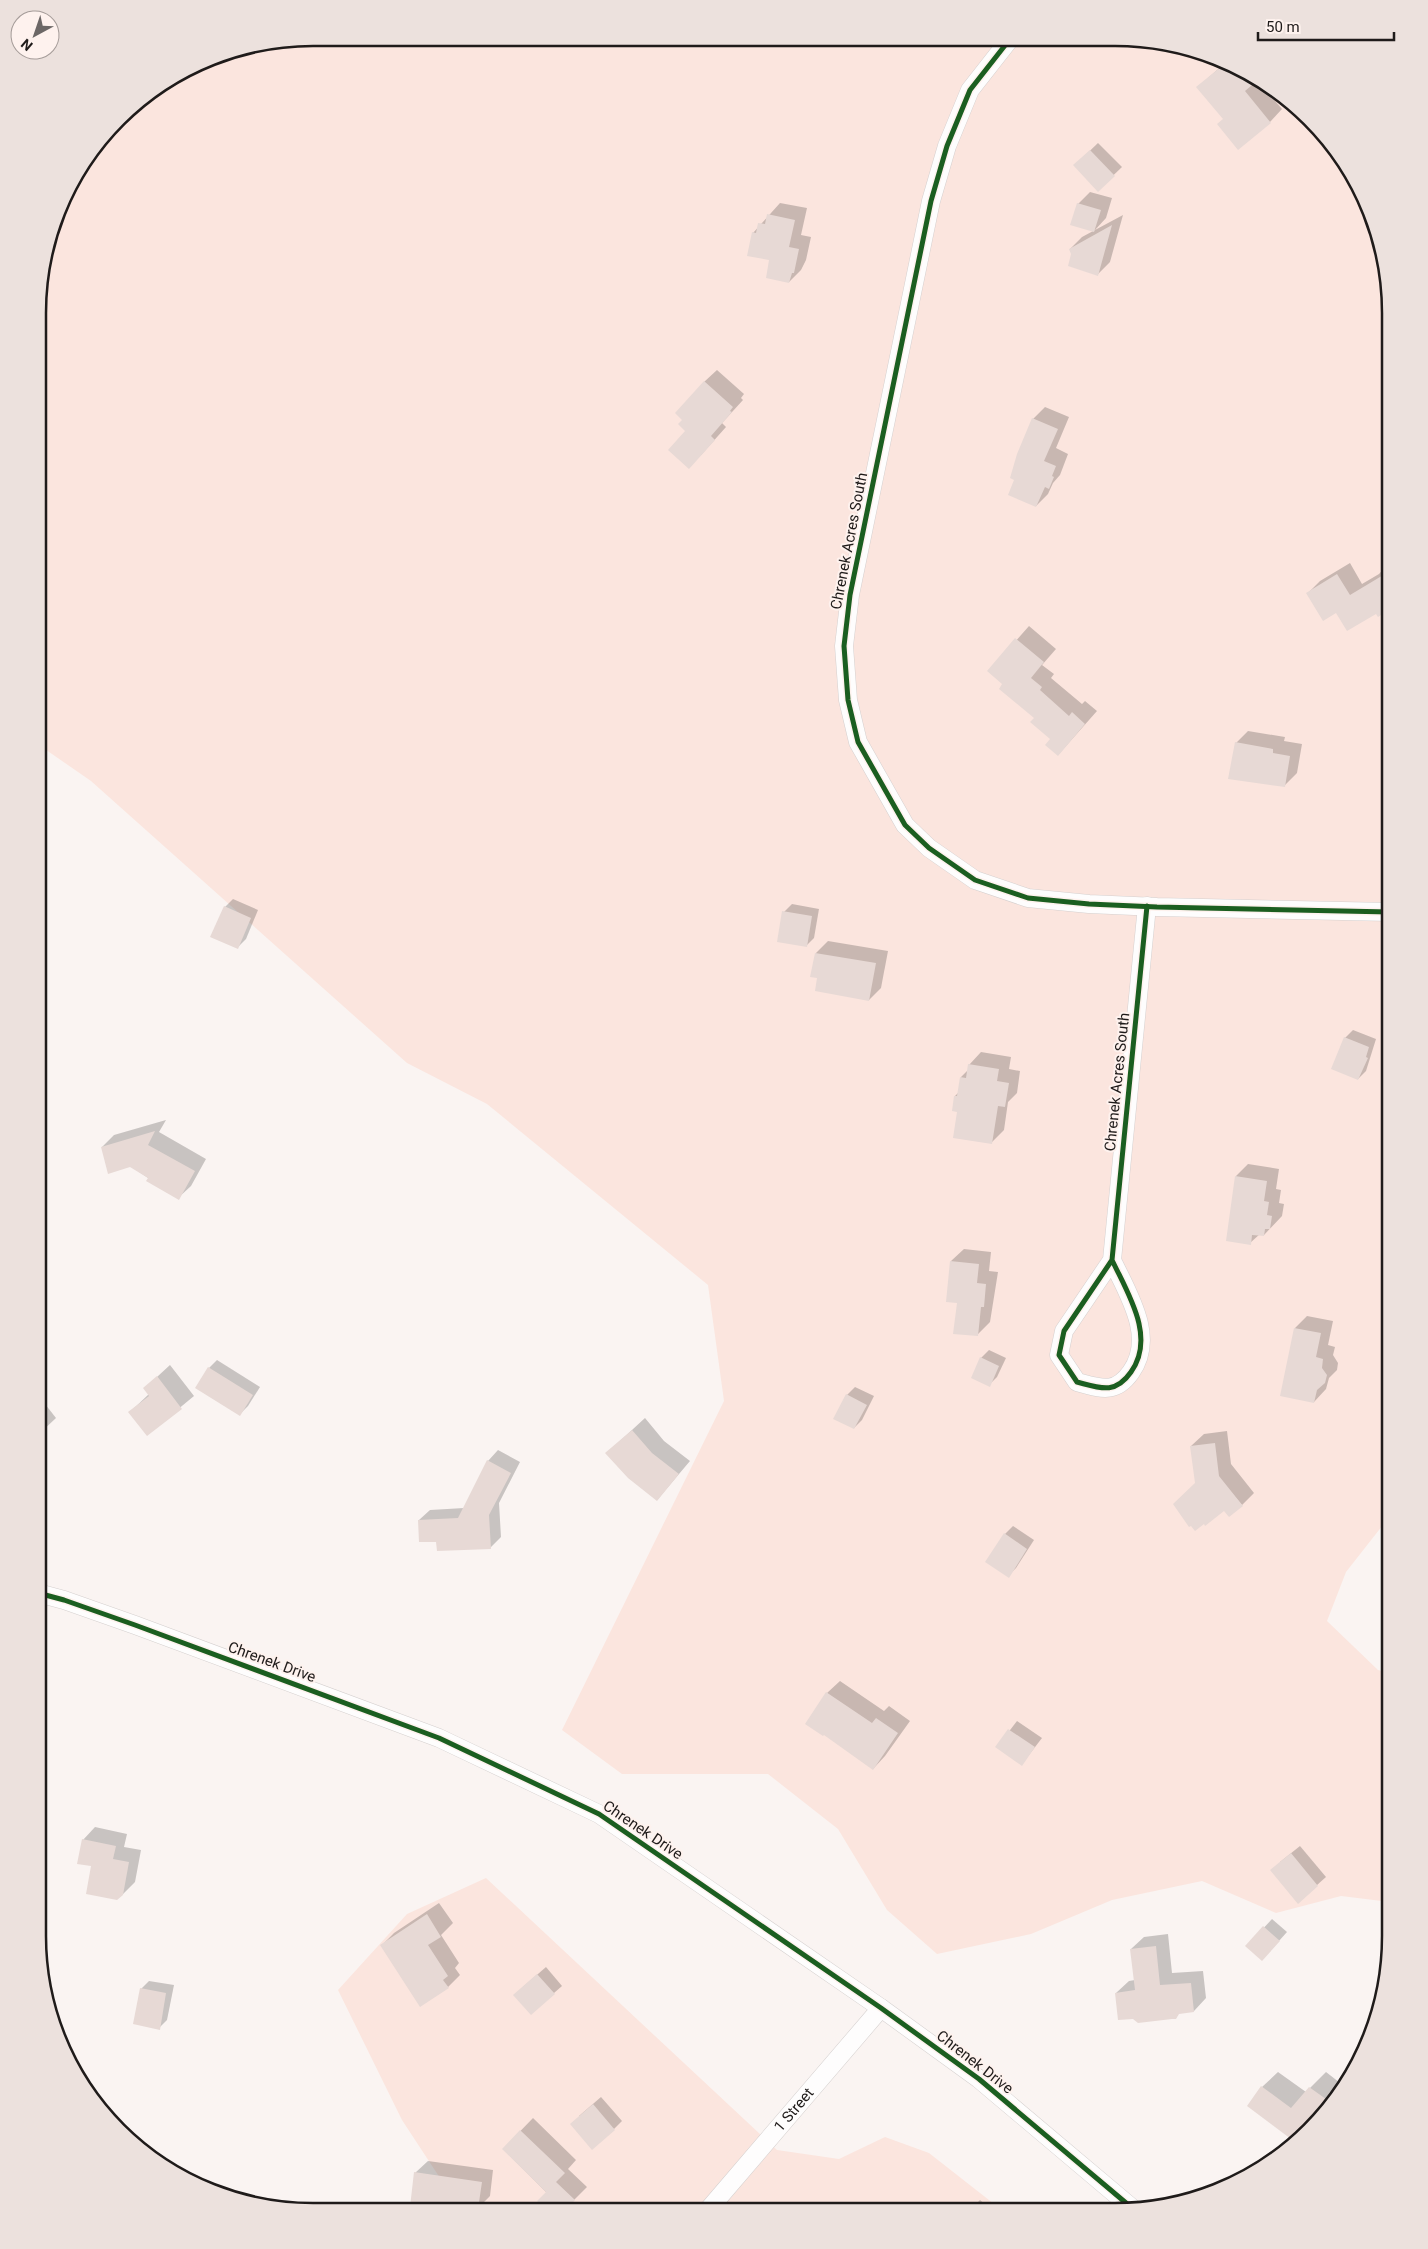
<svg xmlns="http://www.w3.org/2000/svg" width="1428" height="2249" font-family="Roboto,sans-serif">
<style>
.green{fill:#fbe5de}
.shadow{fill:#0003}
.building{fill:#e7d9d5}
.lines{fill:none;stroke-linecap:round;stroke-linejoin:round}
.street-casing{stroke:#d5d0cf;stroke-width:19}
.street{stroke:#fefdfd;stroke-width:18}
.cycleway-casing{stroke:#fef2ee;stroke-width:8}
.cycleway{stroke:#1b5e20;stroke-width:5}
.labels{text-anchor:middle;dominant-baseline:central;stroke-width:4;stroke-linejoin:round;paint-order:stroke}
.street-label{font-size:15px;fill:#1f1b1a;stroke:#fef2ee}
.rim{fill:none;stroke:#1f1b1a;stroke-width:2.5}
</style>
<rect width="100%" height="100%" fill="#faf4f2"/>
<g class="green">
<polygon points="313,38 1151,40 1220,59 1283,95 1334,146 1369,208 1390,313 1390,1516 1346,1572 1327,1621 1378,1670 1390,1673 1390,1902 1341,1896 1276,1913 1202,1881 1112,1900 1031,1934 937,1954 887,1910 838,1829 768,1774 622,1774 562,1730 724,1401 708,1285 487,1104 407,1063 91,781 39,745 40,278 66,191 131,106 208,58"/>
<polygon points="486,1878 777,2150 839,2159 885,2137 929,2153 1003,2211 461,2210 402,2120 338,1990 407,1914"/>
</g>
<g class="shadow">
<polygon points="1226,62 1258,81 1282,109 1270,122 1224,119 1198,87"/>
<polygon points="1098,143 1122,167 1098,190 1075,165"/>
<polygon points="1090,192 1112,198 1106,218 1095,230 1123,215 1110,262 1098,274 1073,254 1070,249 1082,237 1095,230 1072,224 1078,204"/>
<polygon points="780,203 807,208 801,235 811,237 806,260 801,270 789,282 753,233"/>
<polygon points="717,370 744,394 741,398 743,400 722,423 726,427 701,455 687,431 684,420 704,382"/>
<polygon points="1045,407 1069,417 1056,448 1068,454 1060,475 1053,483 1048,494 1036,506 1015,479 1033,419"/>
<polygon points="1390,562 1390,608 1378,615 1376,612 1308,593 1320,581 1350,563 1362,584 1379,574"/>
<polygon points="1029,626 1056,649 1042,665 1054,674 1051,678 1082,704 1085,701 1097,711 1058,755 1052,739 1035,718 1004,684 989,671"/>
<polygon points="1248,731 1285,737 1284,741 1302,744 1297,773 1284,786 1236,743"/>
<polygon points="233,899 258,910 246,939 238,947 225,907"/>
<polygon points="792,904 819,909 814,938 806,946 784,912"/>
<polygon points="828,941 888,951 881,988 869,1000 819,977 816,953"/>
<polygon points="1353,1030 1376,1039 1366,1071 1358,1079 1345,1038"/>
<polygon points="981,1052 1011,1057 1009,1069 1020,1071 1017,1093 1008,1102 1004,1130 992,1142 958,1111 955,1096 959,1092 961,1077 968,1070 969,1065"/>
<polygon points="166,1120 159,1132 206,1159 191,1186 178,1198 102,1147 114,1135"/>
<polygon points="1248,1164 1279,1169 1276,1189 1281,1190 1279,1203 1284,1204 1282,1216 1264,1235 1260,1234 1250,1243 1236,1176"/>
<polygon points="964,1249 991,1252 989,1271 998,1272 990,1322 977,1335 958,1302 951,1261"/>
<polygon points="1307,1316 1333,1321 1328,1345 1335,1347 1333,1355 1338,1363 1337,1370 1329,1378 1326,1389 1314,1402 1295,1328"/>
<polygon points="989,1350 1006,1358 997,1377 989,1385 981,1358"/>
<polygon points="217,1360 260,1387 248,1406 240,1414 209,1368"/>
<polygon points="170,1365 194,1396 148,1434 130,1412 149,1394 145,1388"/>
<polygon points="855,1387 874,1396 862,1420 854,1428 847,1395"/>
<polygon points="38,1395 56,1418 38,1435"/>
<polygon points="645,1418 664,1441 690,1461 657,1500 607,1453"/>
<polygon points="1227,1431 1231,1464 1254,1493 1242,1505 1191,1446 1204,1434"/>
<polygon points="498,1450 520,1462 499,1503 501,1537 490,1548 419,1520 430,1510 464,1508 488,1461"/>
<polygon points="1013,1526 1034,1540 1016,1568 1008,1576 1005,1534"/>
<polygon points="840,1681 884,1711 889,1706 910,1721 885,1756 873,1769 827,1693"/>
<polygon points="1017,1721 1042,1738 1022,1764 997,1747"/>
<polygon points="95,1827 127,1834 124,1847 141,1850 135,1882 122,1895 93,1865 83,1840"/>
<polygon points="1300,1846 1326,1877 1298,1902 1280,1862"/>
<polygon points="439,1903 453,1923 441,1935 459,1963 455,1968 460,1975 448,1987 382,1945 394,1933"/>
<polygon points="1272,1919 1287,1932 1270,1951 1247,1946"/>
<polygon points="1168,1934 1172,1973 1203,1971 1206,1998 1194,2011 1116,1993 1129,1981 1135,1980 1131,1949 1144,1937"/>
<polygon points="546,1967 562,1986 554,1993 523,1987"/>
<polygon points="149,1981 174,1985 167,2020 159,2028 141,1989"/>
<polygon points="1278,2072 1306,2092 1326,2072 1344,2086 1334,2103 1280,2156 1292,2139 1262,2087"/>
<polygon points="601,2097 622,2121 614,2129 579,2116"/>
<polygon points="533,2118 576,2160 568,2169 587,2187 564,2210 503,2149"/>
<polygon points="428,2161 493,2170 490,2196 478,2208 462,2206 459,2210 415,2173"/>
<polygon points="980,2200 993,2211 969,2211"/>
<polygon points="953,2207 958,2211 948,2211"/>
</g>
<g class="building">
<polygon points="1227,62 1258,80 1245,91 1271,123 1238,150 1217,124 1223,119 1196,87"/>
<polygon points="1090,150 1115,176 1098,192 1073,165"/>
<polygon points="1077,203 1101,210 1094,232 1070,225"/>
<polygon points="767,214 795,220 789,247 799,249 794,273 792,273 789,283 766,278 769,260 747,256 752,232 756,233 758,223 765,224"/>
<polygon points="1112,225 1098,276 1068,266 1071,254 1069,249"/>
<polygon points="704,381 733,407 730,411 732,412 711,436 715,440 689,469 668,450 685,431 678,424 682,420 675,413"/>
<polygon points="1032,418 1058,429 1044,461 1056,466 1052,476 1054,477 1049,489 1045,487 1036,507 1008,495 1014,480 1010,478 1017,454"/>
<polygon points="1390,571 1390,609 1378,617 1376,614 1347,631 1336,613 1323,621 1306,593 1337,574 1350,595"/>
<polygon points="1015,638 1044,662 1031,678 1042,687 1040,690 1069,716 1072,712 1085,724 1058,756 1045,745 1050,739 1030,722 1034,718 999,689 1002,684 987,671"/>
<polygon points="1235,742 1273,749 1273,753 1290,756 1285,787 1228,779"/>
<polygon points="224,906 251,918 238,949 210,937"/>
<polygon points="782,911 812,916 807,947 777,942"/>
<polygon points="815,953 876,963 869,1001 815,991 817,978 810,977"/>
<polygon points="1344,1037 1369,1047 1366,1057 1368,1058 1358,1080 1331,1069"/>
<polygon points="968,1064 999,1069 997,1081 1009,1083 1005,1107 998,1106 992,1144 953,1138 957,1112 952,1111 954,1096 957,1096 960,1077 966,1078"/>
<polygon points="155,1131 148,1145 195,1171 179,1200 146,1181 148,1178 130,1167 108,1174 101,1147"/>
<polygon points="1235,1176 1267,1181 1264,1201 1269,1202 1267,1215 1272,1216 1270,1229 1265,1229 1264,1236 1252,1235 1251,1245 1226,1241"/>
<polygon points="950,1261 979,1264 977,1283 986,1284 984,1307 981,1307 978,1336 953,1334 957,1303 946,1302"/>
<polygon points="1294,1328 1321,1333 1316,1357 1323,1359 1322,1368 1327,1375 1325,1383 1317,1390 1314,1403 1280,1396"/>
<polygon points="980,1357 999,1366 990,1387 971,1378"/>
<polygon points="208,1367 253,1395 240,1416 195,1388"/>
<polygon points="157,1376 182,1409 147,1436 128,1412 149,1396 143,1388"/>
<polygon points="846,1394 867,1405 854,1429 833,1419"/>
<polygon points="632,1430 652,1453 679,1474 657,1501 628,1478 605,1453"/>
<polygon points="1215,1443 1219,1476 1243,1506 1229,1517 1224,1511 1205,1526 1204,1524 1195,1531 1191,1526 1189,1527 1173,1504 1195,1483 1190,1446"/>
<polygon points="487,1460 511,1473 489,1515 491,1549 437,1551 436,1542 419,1542 418,1520 458,1518"/>
<polygon points="1004,1533 1027,1549 1009,1578 985,1562"/>
<polygon points="826,1692 872,1723 876,1718 898,1733 873,1770 824,1735 823,1736 805,1724"/>
<polygon points="1008,1729 1035,1747 1022,1766 995,1747"/>
<polygon points="82,1839 116,1846 113,1859 129,1862 123,1895 117,1900 86,1894 91,1866 77,1864"/>
<polygon points="1291,1853 1318,1886 1298,1904 1270,1870"/>
<polygon points="427,1914 441,1937 428,1945 448,1976 443,1980 449,1988 420,2007 380,1945"/>
<polygon points="1263,1926 1280,1941 1262,1961 1245,1946"/>
<polygon points="1156,1946 1160,1985 1191,1983 1194,2012 1179,2014 1176,2019 1172,2019 1138,2023 1133,2019 1118,2020 1115,1993 1135,1990 1130,1949"/>
<polygon points="537,1974 555,1994 531,2015 513,1995"/>
<polygon points="140,1988 166,1993 160,2030 133,2024"/>
<polygon points="1261,2086 1291,2108 1309,2087 1333,2104 1295,2142 1247,2106"/>
<polygon points="593,2104 615,2130 592,2150 570,2124"/>
<polygon points="520,2130 565,2173 556,2182 575,2200 566,2210 547,2210 537,2201 546,2192 502,2149"/>
<polygon points="414,2172 482,2182 478,2209 459,2207 459,2210 432,2210 410,2207"/>
</g>
<g class="lines">
<defs>
<g id="street">
<polyline points="1010,39 970,90 947,146 931,201 850,595 844,646 848,700 858,742 905,825 929,848 975,880 1028,898 1089,904 1157,907 1390,912"/>
<path d="M1112,1260C1128,1294 1156,1337 1131,1372C1115,1395 1100,1388 1077,1382L1059,1355L1064,1331L1112,1260L1147,906"/>
<polyline points="38,1593 64,1600 135,1625 439,1738 599,1814 881,2008 979,2079 1132,2208"/>
<path id="s1" d="M708,2210L881,2008"/>
</g>
</defs>
<use href="#street" class="street-casing"/>
<use href="#street" class="street"/>
<defs>
<g id="cycleway">
<polyline points="1010,39 970,90 947,146 931,201 850,595 844,646 848,700 858,742 905,825 929,848 975,880 1028,898 1089,904 1157,907 1390,912"/>
<path d="M1112,1260C1128,1294 1156,1337 1131,1372C1115,1395 1100,1388 1077,1382L1059,1355L1064,1331L1112,1260L1147,906"/>
<polyline points="38,1593 64,1600 135,1625 439,1738 599,1814 881,2008 979,2079 1132,2208"/>
</g>
</defs>
<use href="#cycleway" class="cycleway-casing"/>
<use href="#cycleway" class="cycleway"/>
</g>
<g class="labels">
<g class="street-label">
<text transform="translate(849 541) rotate(-79)">Chrenek Acres South</text>
<text transform="translate(1117 1082) rotate(-84)">Chrenek Acres South</text>
<text transform="translate(272 1662) rotate(20)">Chrenek Drive</text>
<text transform="translate(643 1830) rotate(34)">Chrenek Drive</text>
<text transform="translate(975 2062) rotate(38)">Chrenek Drive</text>
<text stroke="none"><textPath href="#s1" startOffset="132">1 Street</textPath></text>
</g>
</g>
<path d="M0 0H1428V2249H0ZM313 46H1115A267 267 0 0 1 1382 313V1936A267 267 0 0 1 1115 2203H313A267 267 0 0 1 46 1936V313A267 267 0 0 1 313 46Z" fill="#ece1dd" fill-rule="evenodd"/>
<path class="rim" d="M313 46H1115A267 267 0 0 1 1382 313V1936A267 267 0 0 1 1115 2203H313A267 267 0 0 1 46 1936V313A267 267 0 0 1 313 46Z"/>
<g transform="translate(35 35) rotate(220)"><circle r="24" fill="#fef2ee" stroke="#a59c99"/>
<path d="M0-4L9 19L0 12L-9 19Z" fill="#6c6766"/>
<text y="-8" font-size="14" font-weight="bold" text-anchor="middle" fill="#1f1b1a">N</text>
</g>
<path d="M1258 32v8h136v-8" fill="none" stroke="#1f1b1a" stroke-width="2.5"/>
<text x="1266" y="32" font-size="15" fill="#1f1b1a" stroke="#fef2ee" stroke-width="4" paint-order="stroke">50 m</text>
</svg>
